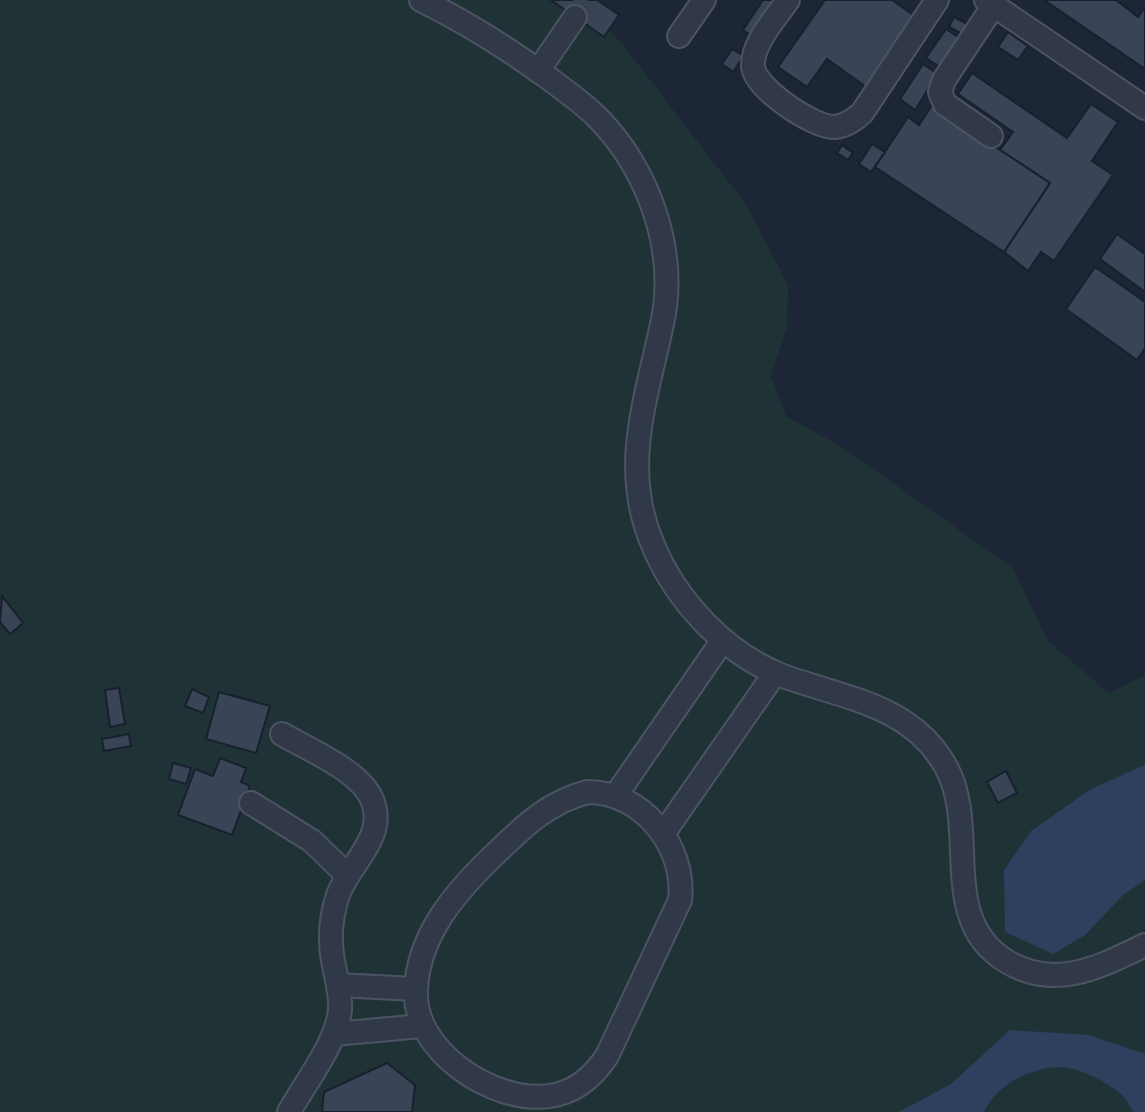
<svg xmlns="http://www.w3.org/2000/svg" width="1145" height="1112" font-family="'Roboto Condensed',sans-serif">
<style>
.green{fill:#1f3337}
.water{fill:#2f405f}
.building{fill:#394457;stroke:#19202d;stroke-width:2}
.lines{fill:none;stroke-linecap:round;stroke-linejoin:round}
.minor-tunnel{stroke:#394252;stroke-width:22;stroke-dasharray:22 11;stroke-linecap:butt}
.minor-casing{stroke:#4c5362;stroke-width:26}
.minor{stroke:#313847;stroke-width:22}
</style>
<rect width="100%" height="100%" fill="#1d2636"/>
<polygon class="green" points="0,0 551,0 603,37 609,30 624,46 747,206 788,285 787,327 771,376 786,416 842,447 1013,568 1048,641 1109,693 1145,675 1145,1112 0,1112"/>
<g class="water">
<polygon points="1145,765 1145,880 1124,894 1085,935 1053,954 1005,932 1004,870 1031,831 1091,789"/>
<path d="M1010,1030L1089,1035L1145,1054V1112H1134C1130,1107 1127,1100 1123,1096C1112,1084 1077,1067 1062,1067C1031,1067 997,1084 984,1112H899L951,1084Z"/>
</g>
<g class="building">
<polygon points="551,0 597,0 619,15 604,37"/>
<polygon points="763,0 783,0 757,40 743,30"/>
<polygon points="825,0 892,0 916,17 866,87 827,59 807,87 778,67"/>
<polygon points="1044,0 1116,0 1138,17 1145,7 1145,69"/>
<polygon points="954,17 970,25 964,35 949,27"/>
<polygon points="946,29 961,39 941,68 926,58"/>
<polygon points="1008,32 1028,46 1018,60 998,47"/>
<polygon points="732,49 744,56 733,72 722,64"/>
<polygon points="923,64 938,74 915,110 900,99"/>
<polygon points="972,73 1067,138 1091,104 1118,122 1092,161 1113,175 1054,261 1041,252 1028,271 1004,252 1050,183 1000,150 1013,132 958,94"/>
<polygon points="932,105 1050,183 1004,252 875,167 908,117 919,125"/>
<polygon points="872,144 885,152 871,172 859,164"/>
<polygon points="842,145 853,153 848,160 837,153"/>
<polygon points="1117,234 1145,254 1145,292 1100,259"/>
<polygon points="1095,267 1145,302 1145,348 1137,360 1066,309"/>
<polygon points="2,596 23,623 10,634 0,622"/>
<polygon points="119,688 125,724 110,727 105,690"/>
<polygon points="192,689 209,697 203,713 185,706"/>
<polygon points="219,692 270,706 256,753 206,739"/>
<polygon points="129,734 131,746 104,751 102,739"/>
<polygon points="220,758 246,768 241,782 250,786 232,835 178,815 195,769 213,776"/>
<polygon points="173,763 191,768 186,784 169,779"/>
<polygon points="1006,771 1017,793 998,803 987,782"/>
<polygon points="387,1063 415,1085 412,1112 322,1112 324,1092"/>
</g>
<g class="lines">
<polyline class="minor-tunnel" points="575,17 587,0"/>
<defs>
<g id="minor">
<path d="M421,0C466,22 507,48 547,77C564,90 582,102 597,117C649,170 678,251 662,324C646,400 620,469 653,545C676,600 723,651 778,674C840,698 911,703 946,767C980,828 937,919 1006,961C1054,991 1100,967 1145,945"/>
<path d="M788,0C776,18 752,43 753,66C754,88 814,128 835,127C846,126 854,120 862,113L937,0"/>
<polyline points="986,0 1145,108"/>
<polyline points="679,36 704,0"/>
<polyline points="538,71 575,17"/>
<polyline points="991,136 945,104 940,92 944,80 994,5"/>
<path d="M282,734C309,750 362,771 373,802C386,838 349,864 338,895C331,916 329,939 333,961C336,977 341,993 340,1009C338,1041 305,1083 289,1112"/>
<path d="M588,792C643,792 686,847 680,900L607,1056C593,1077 575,1093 549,1096C493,1104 412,1050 416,990C418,937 453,895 489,860C519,831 546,802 588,792Z"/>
<polyline points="616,795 723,640"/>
<polyline points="251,803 312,841 347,875"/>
<polyline points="663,834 775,673"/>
<polyline points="338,985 415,989"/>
<polyline points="334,1034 422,1026"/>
</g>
</defs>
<use href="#minor" class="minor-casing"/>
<use href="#minor" class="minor"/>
</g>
</svg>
